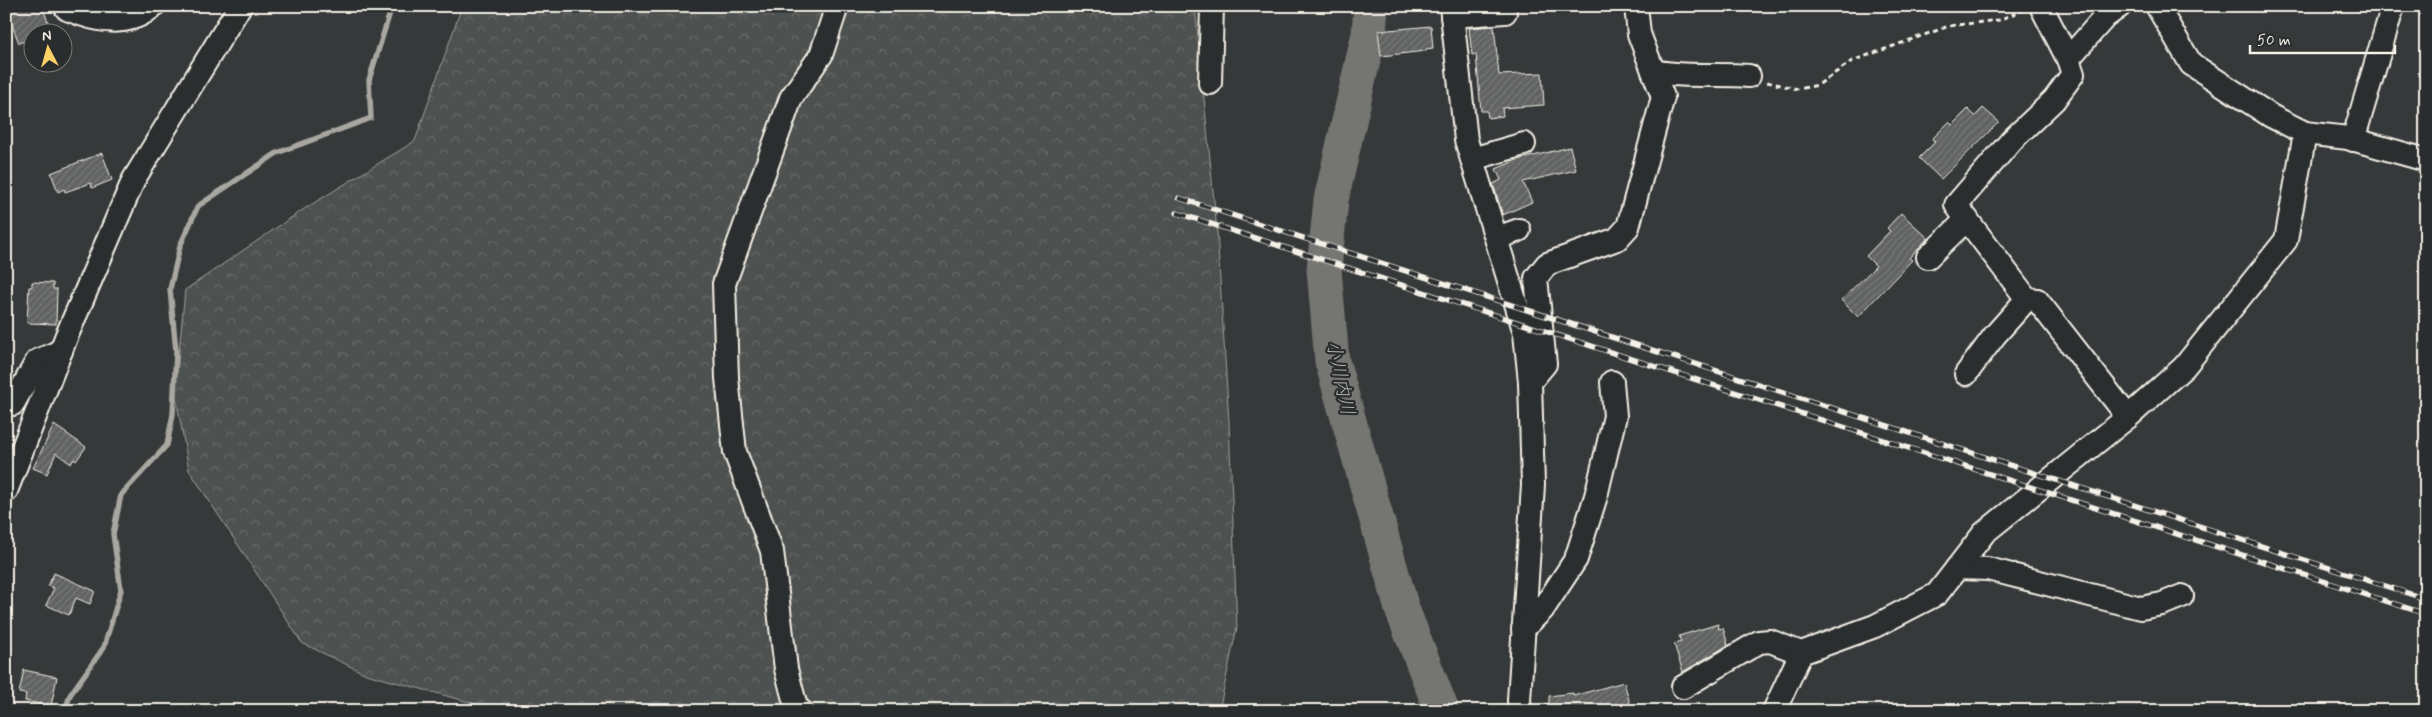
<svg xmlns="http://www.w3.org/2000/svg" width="2432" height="717" font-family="Mynerve,'Klee One',sans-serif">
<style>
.forest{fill:url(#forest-crowns);stroke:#a1a19c}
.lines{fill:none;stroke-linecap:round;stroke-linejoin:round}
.stream{stroke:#a8a7a1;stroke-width:5.5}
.river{stroke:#757572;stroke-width:35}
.building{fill:url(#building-hatch);stroke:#f4f1e8}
.minor-casing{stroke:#f4f1e8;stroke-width:26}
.path{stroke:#f4f1e8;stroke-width:3;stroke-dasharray:5 4;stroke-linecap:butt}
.minor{stroke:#2a2d2e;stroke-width:22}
.rail-casing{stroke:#f4f1e8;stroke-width:5.5}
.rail{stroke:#2a2d2e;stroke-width:4;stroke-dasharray:11;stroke-linecap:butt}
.labels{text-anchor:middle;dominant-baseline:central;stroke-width:4.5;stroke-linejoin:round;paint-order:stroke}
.water-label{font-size:19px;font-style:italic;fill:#b4b3ad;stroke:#2a2d2e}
</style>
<defs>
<pattern id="forest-crowns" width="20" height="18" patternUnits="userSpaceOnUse" patternTransform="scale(1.25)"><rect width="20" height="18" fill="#4e514f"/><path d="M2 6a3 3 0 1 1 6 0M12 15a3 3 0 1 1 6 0" fill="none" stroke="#686a68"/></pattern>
<pattern id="building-hatch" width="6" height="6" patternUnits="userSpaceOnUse" patternTransform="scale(1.25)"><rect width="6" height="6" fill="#616362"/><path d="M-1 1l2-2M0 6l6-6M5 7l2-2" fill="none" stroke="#787a78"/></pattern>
</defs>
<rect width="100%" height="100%" fill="#363939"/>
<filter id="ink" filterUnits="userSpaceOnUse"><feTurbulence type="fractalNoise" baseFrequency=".02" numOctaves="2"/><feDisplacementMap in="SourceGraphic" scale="10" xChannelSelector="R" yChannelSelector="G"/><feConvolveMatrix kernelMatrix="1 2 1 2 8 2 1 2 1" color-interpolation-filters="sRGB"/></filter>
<g filter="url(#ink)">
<polygon class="forest" points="462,6 1195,6 1217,231 1229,422 1237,627 1219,711 502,711 366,674 302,643 189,470 175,392 185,290 301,211 415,141"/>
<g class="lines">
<polyline class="stream" points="65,711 70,695 104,647 121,590 113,534 121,495 167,445 173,414 176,351 170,289 180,246 198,206 277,153 371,118 369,80 392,6"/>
<polyline class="river" points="1371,6 1369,34 1331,200 1324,269 1332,361 1402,609 1442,711"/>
</g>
<g class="building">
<polygon points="22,6 42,6 52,32 32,32 32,38 19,43 7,12"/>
<polygon points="1431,26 1433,48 1426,49 1426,51 1381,56 1378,31"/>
<polygon points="1494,26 1499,75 1542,73 1544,105 1502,108 1503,116 1488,118 1487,111 1481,111 1476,54 1472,55 1469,28"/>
<polygon points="1983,108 1999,122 1941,179 1919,158 1935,142 1932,139 1949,122 1952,125 1968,109 1975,116"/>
<polygon points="1570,147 1576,170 1523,182 1532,202 1503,215 1493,184 1501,180 1496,169 1517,160"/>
<polygon points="102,153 112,180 92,188 91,183 65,192 64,189 58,192 51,173"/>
<polygon points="1901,213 1928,238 1909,258 1912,260 1858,317 1841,300 1876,266 1866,256 1890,231 1887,228"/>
<polygon points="32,282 53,283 53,289 57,289 56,324 27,323 29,287 32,287"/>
<polygon points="54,425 86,447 76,461 74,459 71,464 56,453 47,474 33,468"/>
<polygon points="54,573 95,591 90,604 76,598 69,615 46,605 54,588 48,586"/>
<polygon points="1718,624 1719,629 1723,628 1728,645 1683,672 1674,644 1681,642 1679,636"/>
<polygon points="24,670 57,677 51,706 25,701 26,694 19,693"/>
<polygon points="1624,682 1632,711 1538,711 1537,706 1549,703 1549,696 1573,693 1573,696"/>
</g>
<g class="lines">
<defs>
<g id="minor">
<path d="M65,6L67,9C96,21 128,29 153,6"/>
<polyline points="1451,6 1466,140 1525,333 1530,382 1533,485 1519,700 1520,711"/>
<polyline points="2041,6 2068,59"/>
<polyline points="2120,6 2105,17 2068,59 2073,74 2054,100 2012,140 1956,205 2027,299 2037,300 2128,417"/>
<polyline points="2157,6 2191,64 2271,116 2305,133 2348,138 2426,160"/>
<polyline points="1452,16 1505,12"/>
<path d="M1653,71C1685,78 1717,73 1749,76"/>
<polyline points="1210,83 1212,6"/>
<polyline points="2353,140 2393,6"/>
<polyline points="1472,159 1524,144"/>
<polyline points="1497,238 1519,230"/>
<polyline points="1928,257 1967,219"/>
<polyline points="1966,374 1995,335 2027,299"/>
<polyline points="1530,382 1545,364 1536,278 1547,264 1617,239 1628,227 1663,97 1639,34 1636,6"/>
<polyline points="6,402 13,404 37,361 61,351"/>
<polyline points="6,491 67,335 134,179 240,6"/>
<polyline points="1957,568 1988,569 2141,608 2162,604 2182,596"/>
<polyline points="1523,629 1543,609 1576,559 1596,496 1615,416 1612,382"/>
<polyline points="1683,687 1759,642 1770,641 1801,653"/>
<polyline points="801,711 796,707 786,669 772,551 735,452 727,378 724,284 791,98 821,55 837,6"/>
<polyline points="1774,711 1801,653 1875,626 1937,594 1984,533 2128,417 2184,367 2286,240 2305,133"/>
</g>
</defs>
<use href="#minor" class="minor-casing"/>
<polyline class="path" points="1767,82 1798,89 1818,85 1852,61 1949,26 1999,20 2023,10"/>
<use href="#minor" class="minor"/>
<defs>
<g id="rail">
<polyline points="1179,198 2426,599"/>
<polyline points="1177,213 2426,614"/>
</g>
</defs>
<use href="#rail" class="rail-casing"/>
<use href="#rail" class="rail"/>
</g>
</g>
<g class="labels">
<g class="water-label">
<text transform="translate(1340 378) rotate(78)">小川内川</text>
</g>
</g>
<rect width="2432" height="717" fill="none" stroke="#2a2d2e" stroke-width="25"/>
<rect x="12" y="12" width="2407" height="692" fill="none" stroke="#f4f1e8" stroke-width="2" filter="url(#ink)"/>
<g transform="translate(48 48) rotate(354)"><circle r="24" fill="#2a2d2e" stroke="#7b7b78"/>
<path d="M0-4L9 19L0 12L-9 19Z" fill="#ffd166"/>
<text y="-8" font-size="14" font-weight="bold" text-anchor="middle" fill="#f4f1e8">N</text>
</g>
<path d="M2250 45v8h145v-8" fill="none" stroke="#f4f1e8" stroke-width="2.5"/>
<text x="2257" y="45" font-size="15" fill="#f4f1e8" stroke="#2a2d2e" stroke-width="4" paint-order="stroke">50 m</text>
</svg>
